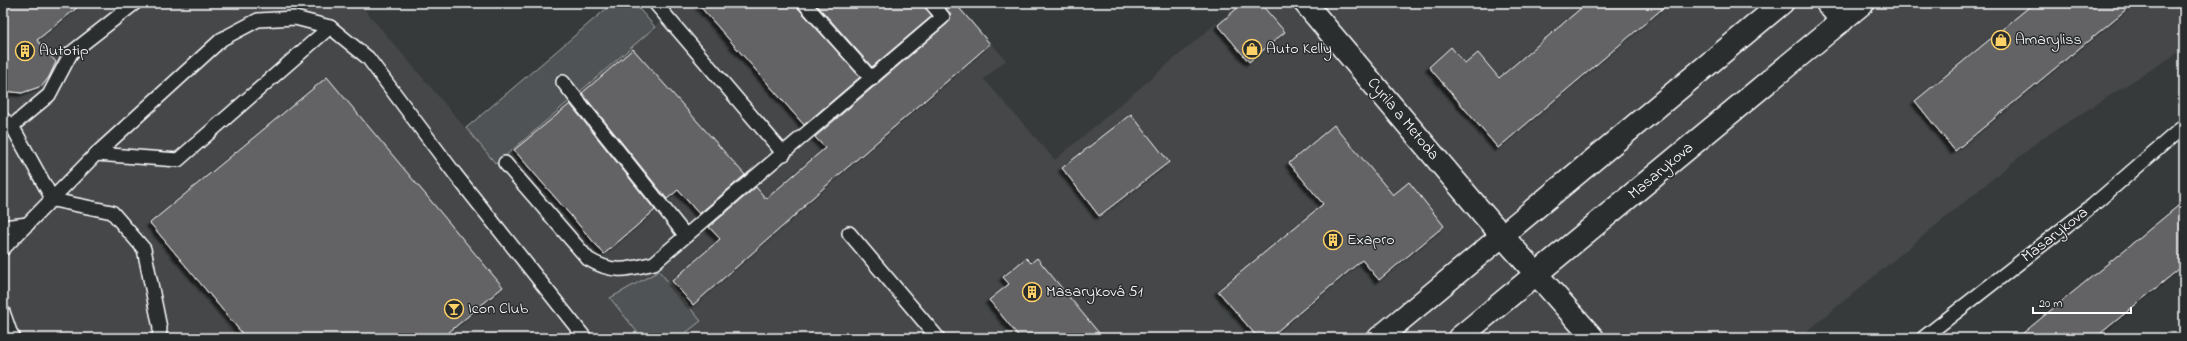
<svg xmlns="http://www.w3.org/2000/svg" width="2187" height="341" font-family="'Indie Flower',sans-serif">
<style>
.built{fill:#444748}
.green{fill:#505354;stroke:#a8a9aa}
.building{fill:#636465;stroke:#fff;filter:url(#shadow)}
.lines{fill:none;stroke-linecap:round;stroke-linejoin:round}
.lane-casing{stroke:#fff;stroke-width:16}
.street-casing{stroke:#fff;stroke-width:25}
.secondary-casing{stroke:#fff;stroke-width:25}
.lane{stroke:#2a2d2e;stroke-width:13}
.street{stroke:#2a2d2e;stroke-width:22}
.secondary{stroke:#2a2d2e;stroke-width:22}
.labels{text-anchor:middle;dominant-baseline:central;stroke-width:3;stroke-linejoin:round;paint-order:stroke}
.poi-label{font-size:16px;fill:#fff;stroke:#2a2d2e;text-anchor:start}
.street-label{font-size:16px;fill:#fff;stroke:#2a2d2e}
</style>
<defs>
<filter id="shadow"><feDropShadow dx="-3.5" dy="3.5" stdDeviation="1" flood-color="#0009"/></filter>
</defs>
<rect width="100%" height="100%" fill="#373a3b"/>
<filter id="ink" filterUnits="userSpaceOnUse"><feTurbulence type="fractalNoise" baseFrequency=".025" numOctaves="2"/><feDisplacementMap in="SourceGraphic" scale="8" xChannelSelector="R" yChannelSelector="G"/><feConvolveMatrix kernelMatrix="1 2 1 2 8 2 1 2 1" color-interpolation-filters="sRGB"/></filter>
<g filter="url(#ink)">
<polygon class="built" points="3,3 359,3 496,164 681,3 970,3 962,10 1006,60 984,79 1055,160 1240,3 2184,3 2184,49 2041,139 1799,338 679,338 701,321 610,298 642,338 3,338"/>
<g class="green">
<polygon points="613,3 634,3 655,27 496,164 466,128"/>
<polygon points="659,271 701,321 679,338 642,338 610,298"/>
</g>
<g class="building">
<polygon points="3,3 83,3 37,40 56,62 49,77 42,86 22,93 3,91"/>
<polygon points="697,3 796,3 798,8 860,77 804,125"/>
<polygon points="815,3 923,3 932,16 872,67"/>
<polygon points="942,3 955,3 990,44 804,205 805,206 782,227 693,305 672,281 720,239 709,227 756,187 766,199 825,148 815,137 948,23 951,15"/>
<polygon points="1243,3 1260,3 1285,32 1249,62 1218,25"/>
<polygon points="1587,3 1669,3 1498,148 1429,67 1451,47 1465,64 1478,53 1499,78"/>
<polygon points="2034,3 2134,3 1955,151 1915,101"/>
<polygon points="633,49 745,175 699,214 678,190 667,199 582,93"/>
<polygon points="327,77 503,287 442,338 246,338 150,223"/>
<polygon points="570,104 655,210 604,254 514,150"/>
<polygon points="1131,114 1169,162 1099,216 1062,168"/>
<polygon points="1334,125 1393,195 1409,182 1444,226 1379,280 1362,260 1269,338 1258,338 1218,291 1323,204 1289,163"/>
<polygon points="2184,201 2184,265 2095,338 2017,338"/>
<polygon points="1026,258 1031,263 1037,258 1103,338 1020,338 989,300 1009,284 1003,277"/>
</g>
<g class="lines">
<defs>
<g id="lane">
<polyline points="655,3 784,154"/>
<polyline points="804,3 872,79"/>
<polyline points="563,82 686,236"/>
<polyline points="3,119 12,126 53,200"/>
<polyline points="12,126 49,95 71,53 135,3"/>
<polyline points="96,154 178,160 330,27"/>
<path d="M505,163L588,259C613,274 626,270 654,263L943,17L931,3"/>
<polyline points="53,200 112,212 144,249 160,328 159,338"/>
<polyline points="3,227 28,224"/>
<polyline points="849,233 938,338"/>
<polyline points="3,249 96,154 222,39 258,20 295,18 330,27 368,58 455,174 585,338"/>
<polyline points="3,312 10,332 14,338"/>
<polyline points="1923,338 2093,205 2184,126"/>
</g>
<g id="street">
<polyline points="1305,3 1484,215 1593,338"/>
<polyline points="1827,3 1842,21"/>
</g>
<g id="secondary">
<polyline points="1379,338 1782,3"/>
<polyline points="1459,338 1863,3"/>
</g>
</defs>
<use href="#lane" class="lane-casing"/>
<use href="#street" class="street-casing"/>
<use href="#secondary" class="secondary-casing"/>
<use href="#lane" class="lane"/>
<use href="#street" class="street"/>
<use href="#secondary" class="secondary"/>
</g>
</g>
<defs>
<symbol id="shop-ring" viewBox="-11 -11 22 22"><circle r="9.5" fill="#2a2d2e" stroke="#ffd166" stroke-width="1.5"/><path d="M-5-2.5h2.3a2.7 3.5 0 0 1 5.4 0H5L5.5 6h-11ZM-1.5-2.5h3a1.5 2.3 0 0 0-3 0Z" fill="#ffd166"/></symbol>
<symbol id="building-ring" viewBox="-11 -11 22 22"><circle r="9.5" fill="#2a2d2e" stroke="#ffd166" stroke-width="1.5"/><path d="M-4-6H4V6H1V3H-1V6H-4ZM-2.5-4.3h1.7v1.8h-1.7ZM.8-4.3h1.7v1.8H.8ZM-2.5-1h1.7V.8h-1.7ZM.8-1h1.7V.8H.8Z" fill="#ffd166"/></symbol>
<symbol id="bar-ring" viewBox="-11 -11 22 22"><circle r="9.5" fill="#2a2d2e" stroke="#ffd166" stroke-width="1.5"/><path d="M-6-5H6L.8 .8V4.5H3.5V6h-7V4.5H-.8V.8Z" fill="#ffd166"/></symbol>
</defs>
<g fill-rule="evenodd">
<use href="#shop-ring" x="1990" y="29" width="22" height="22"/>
<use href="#shop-ring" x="1241" y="38" width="22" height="22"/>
<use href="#building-ring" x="14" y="40" width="22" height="22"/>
<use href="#building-ring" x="1322" y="229" width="22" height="22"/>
<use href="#building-ring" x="1021" y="281" width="22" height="22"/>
<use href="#bar-ring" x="443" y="298" width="22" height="22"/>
</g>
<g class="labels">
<g class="poi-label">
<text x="2015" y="40">Amaryliss</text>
<text x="1266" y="49">Auto Kelly</text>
<text x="39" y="51">Autotip</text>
<text x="1347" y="240">Exapro</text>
<text x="1046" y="292">Masaryková 51</text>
<text x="468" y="309">Icon Club</text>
</g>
<g class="street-label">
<text transform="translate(1403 119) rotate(50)">Cyrila a Metoda</text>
<text transform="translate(1661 171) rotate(-40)">Masarykova</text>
<text transform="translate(2055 235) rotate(-38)">Masarykova</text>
</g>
</g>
<rect width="2187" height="341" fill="none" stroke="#2a2d2e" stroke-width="16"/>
<rect x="8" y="8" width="2171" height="325" fill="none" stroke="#fff" stroke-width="1.5" filter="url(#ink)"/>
<path d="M2033 307v6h98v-6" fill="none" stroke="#ffffff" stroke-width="2"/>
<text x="2039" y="307" font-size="12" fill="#ffffff" stroke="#2a2d2e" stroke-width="3" paint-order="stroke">20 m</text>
</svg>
